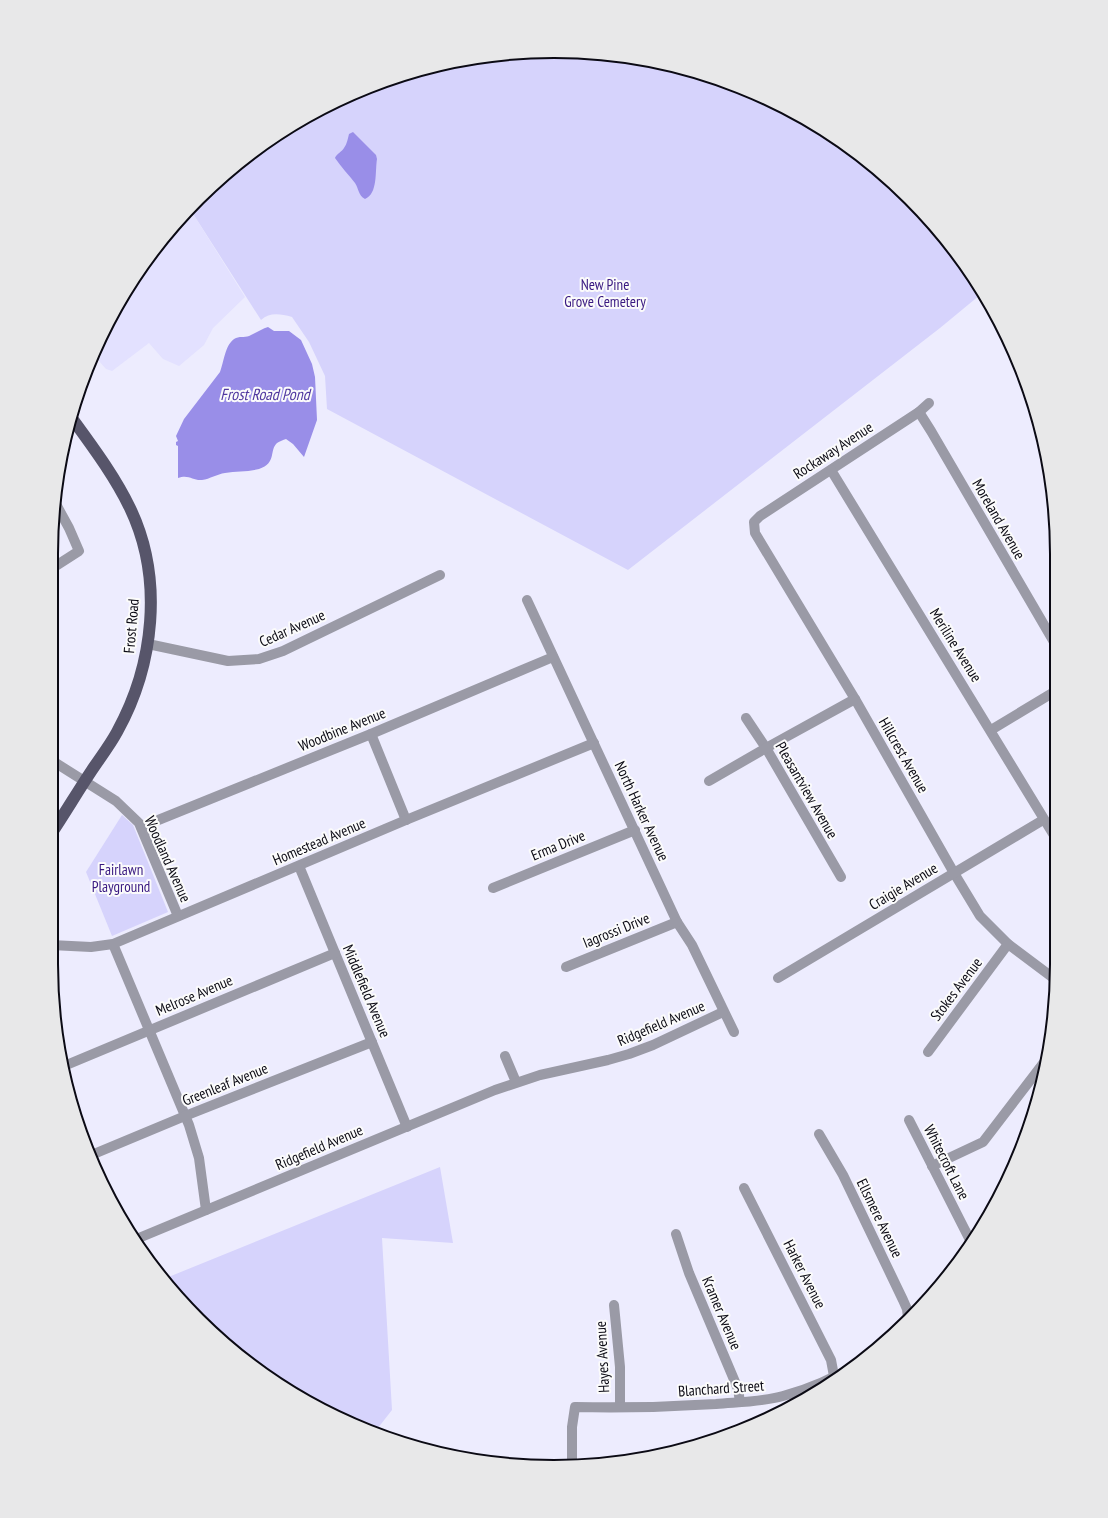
<svg xmlns="http://www.w3.org/2000/svg" width="1108" height="1518" font-family="'PT Sans Narrow',sans-serif">
<style>
.built{fill:#e3e1ff}
.green{fill:#d6d3fc}
.water{fill:#998ee8}
.lines{fill:none;stroke-linecap:round;stroke-linejoin:round}
.minor{stroke:#9a9aa6;stroke-width:10}
.major{stroke:#57556a;stroke-width:12}
.labels{text-anchor:middle;dominant-baseline:central;stroke-width:4;stroke-linejoin:round;paint-order:stroke}
.park-label{font-size:15px;fill:#391981;stroke:#fbfbfb}
.street-label{font-size:15px;fill:#0b0a14;stroke:#fbfbfb}
.water-label{font-size:16px;font-style:italic;fill:#5038a0;stroke:#fbfbfb}
.rim{fill:none;stroke:#0b0a14;stroke-width:2}
</style>
<rect width="100%" height="100%" fill="#edecfe"/>
<polygon class="built" points="190,209 245,297 213,328 204,345 179,366 163,359 149,343 112,371 106,369 93,354 136,275 176,222"/>
<g class="green">
<path d="M521,52L619,55L715,78L805,118L885,176L953,248L980,295L940,328L628,570L327,409L325,376L309,342L292,317C280,314 270,312 261,320L190,209L248,155L331,103L424,68Z"/>
<polygon points="122,815 133,825 168,912 112,936 86,872"/>
<polygon points="440,1167 453,1243 382,1238 392,1410 374,1433 332,1415 222,1342 166,1278"/>
</g>
<g class="water">
<path d="M353,132L376,155L377,159C375,171 378,194 365,199C358,195 359,189 355,183C349,175 341,167 335,158C337,153 342,152 344,148C347,144 348,138 349,134Z"/>
<path d="M268,327L274,331H289L301,340L312,364L315,377L317,420L304,457L293,444L286,439C283,440 280,441 277,443C269,450 277,463 259,469C248,472 236,471 225,473C217,474 210,479 202,480C193,481 189,474 178,478V446L176,445V442L178,441L176,436L184,419L220,372C224,362 225,343 236,338C241,336 246,338 251,335C257,332 262,329 268,327Z"/>
</g>
<g class="lines">
<g class="minor">
<polyline points="929,403 919,412 760,516 754,522 755,533 855,699 954,873 980,916 1008,944 1056,980"/>
<polyline points="919,412 931,431 1054,642"/>
<polyline points="831,470 1055,837"/>
<polyline points="51,569 79,551 69,528 57,506"/>
<polyline points="527,600 677,922 692,945 734,1032"/>
<polyline points="148,644 228,661 259,659 283,651 440,575"/>
<polyline points="746,718 766,748 841,877"/>
<polyline points="991,730 1054,692"/>
<polyline points="371,734 406,820"/>
<polyline points="51,760 116,801 139,823 178,916"/>
<polyline points="709,781 766,748 855,699"/>
<polyline points="141,827 371,734 553,657"/>
<polyline points="299,866 407,1127"/>
<polyline points="493,888 635,830"/>
<polyline points="113,944 189,1125 199,1158 206,1210"/>
<polyline points="51,945 91,947 113,944 406,820 594,743"/>
<polyline points="566,967 677,922"/>
<polyline points="778,978 1043,820"/>
<polyline points="928,1052 1008,944"/>
<polyline points="505,1056 516,1082"/>
<polyline points="64,1066 335,953"/>
<polyline points="909,1120 970,1240"/>
<polyline points="819,1134 843,1175 903,1300 907,1309 908,1318"/>
<polyline points="89,1156 185,1116 372,1042"/>
<polyline points="932,1166 983,1142 1045,1061"/>
<polyline points="744,1188 831,1360 834,1376"/>
<polyline points="676,1234 689,1273 738,1389 740,1402"/>
<polyline points="134,1240 495,1090 540,1075 608,1060 629,1054 653,1045 723,1012"/>
<polyline points="614,1305 620,1367 620,1407"/>
<path d="M572,1463V1427L575,1407C622,1408 669,1407 716,1404C738,1402 761,1402 783,1396C810,1389 838,1376 861,1362"/>
</g>
<path class="major" d="M51,834C65,813 78,791 92,770C100,758 110,745 117,732C154,665 164,579 130,508C114,475 92,446 71,417"/>
</g>
<g class="labels">
<g class="park-label">
<text x="605" y="284">New Pine<tspan x="605" dy="17">Grove Cemetery</tspan></text>
<text x="121" y="869">Fairlawn<tspan x="121" dy="17">Playground</tspan></text>
</g>
<g class="street-label">
<text transform="translate(833 450) rotate(-33)">Rockaway Avenue</text>
<text transform="translate(999 519) rotate(60)">Moreland Avenue</text>
<text transform="translate(131 626) rotate(-85)">Frost Road</text>
<text transform="translate(292 628) rotate(-24)">Cedar Avenue</text>
<text transform="translate(956 645) rotate(58)">Meriline Avenue</text>
<text transform="translate(342 729) rotate(-22)">Woodbine Avenue</text>
<text transform="translate(904 755) rotate(60)">Hillcrest Avenue</text>
<text transform="translate(807 790) rotate(60)">Pleasantview Avenue</text>
<text transform="translate(642 811) rotate(65)">North Harker Avenue</text>
<text transform="translate(319 841) rotate(-23)">Homestead Avenue</text>
<text transform="translate(558 845) rotate(-22)">Erma Drive</text>
<text transform="translate(168 859) rotate(66)">Woodland Avenue</text>
<text transform="translate(903 886) rotate(-31)">Craigie Avenue</text>
<text transform="translate(616 930) rotate(-22)">Iagrossi Drive</text>
<text transform="translate(956 989) rotate(-53)">Stokes Avenue</text>
<text transform="translate(367 991) rotate(67)">Middlefield Avenue</text>
<text transform="translate(194 995) rotate(-23)">Melrose Avenue</text>
<text transform="translate(661 1023) rotate(-23)">Ridgefield Avenue</text>
<text transform="translate(225 1084) rotate(-22)">Greenleaf Avenue</text>
<text transform="translate(319 1147) rotate(-23)">Ridgefield Avenue</text>
<text transform="translate(947 1162) rotate(63)">Whitecroft Lane</text>
<text transform="translate(880 1218) rotate(64)">Ellsmere Avenue</text>
<text transform="translate(805 1274) rotate(63)">Harker Avenue</text>
<text transform="translate(722 1313) rotate(67)">Kramer Avenue</text>
<text transform="translate(602 1357) rotate(-93)">Hayes Avenue</text>
<text transform="translate(721 1388) rotate(-4)">Blanchard Street</text>
</g>
<g class="water-label">
<text x="265" y="394">Frost Road Pond</text>
</g>
</g>
<path d="M0 0H1108V1518H0ZM554 58H554A496 496 0 0 1 1050 554V964A496 496 0 0 1 554 1460H554A496 496 0 0 1 58 964V554A496 496 0 0 1 554 58Z" fill="#e8e8e9" fill-rule="evenodd"/>
<path class="rim" d="M554 58H554A496 496 0 0 1 1050 554V964A496 496 0 0 1 554 1460H554A496 496 0 0 1 58 964V554A496 496 0 0 1 554 58Z"/>
</svg>
